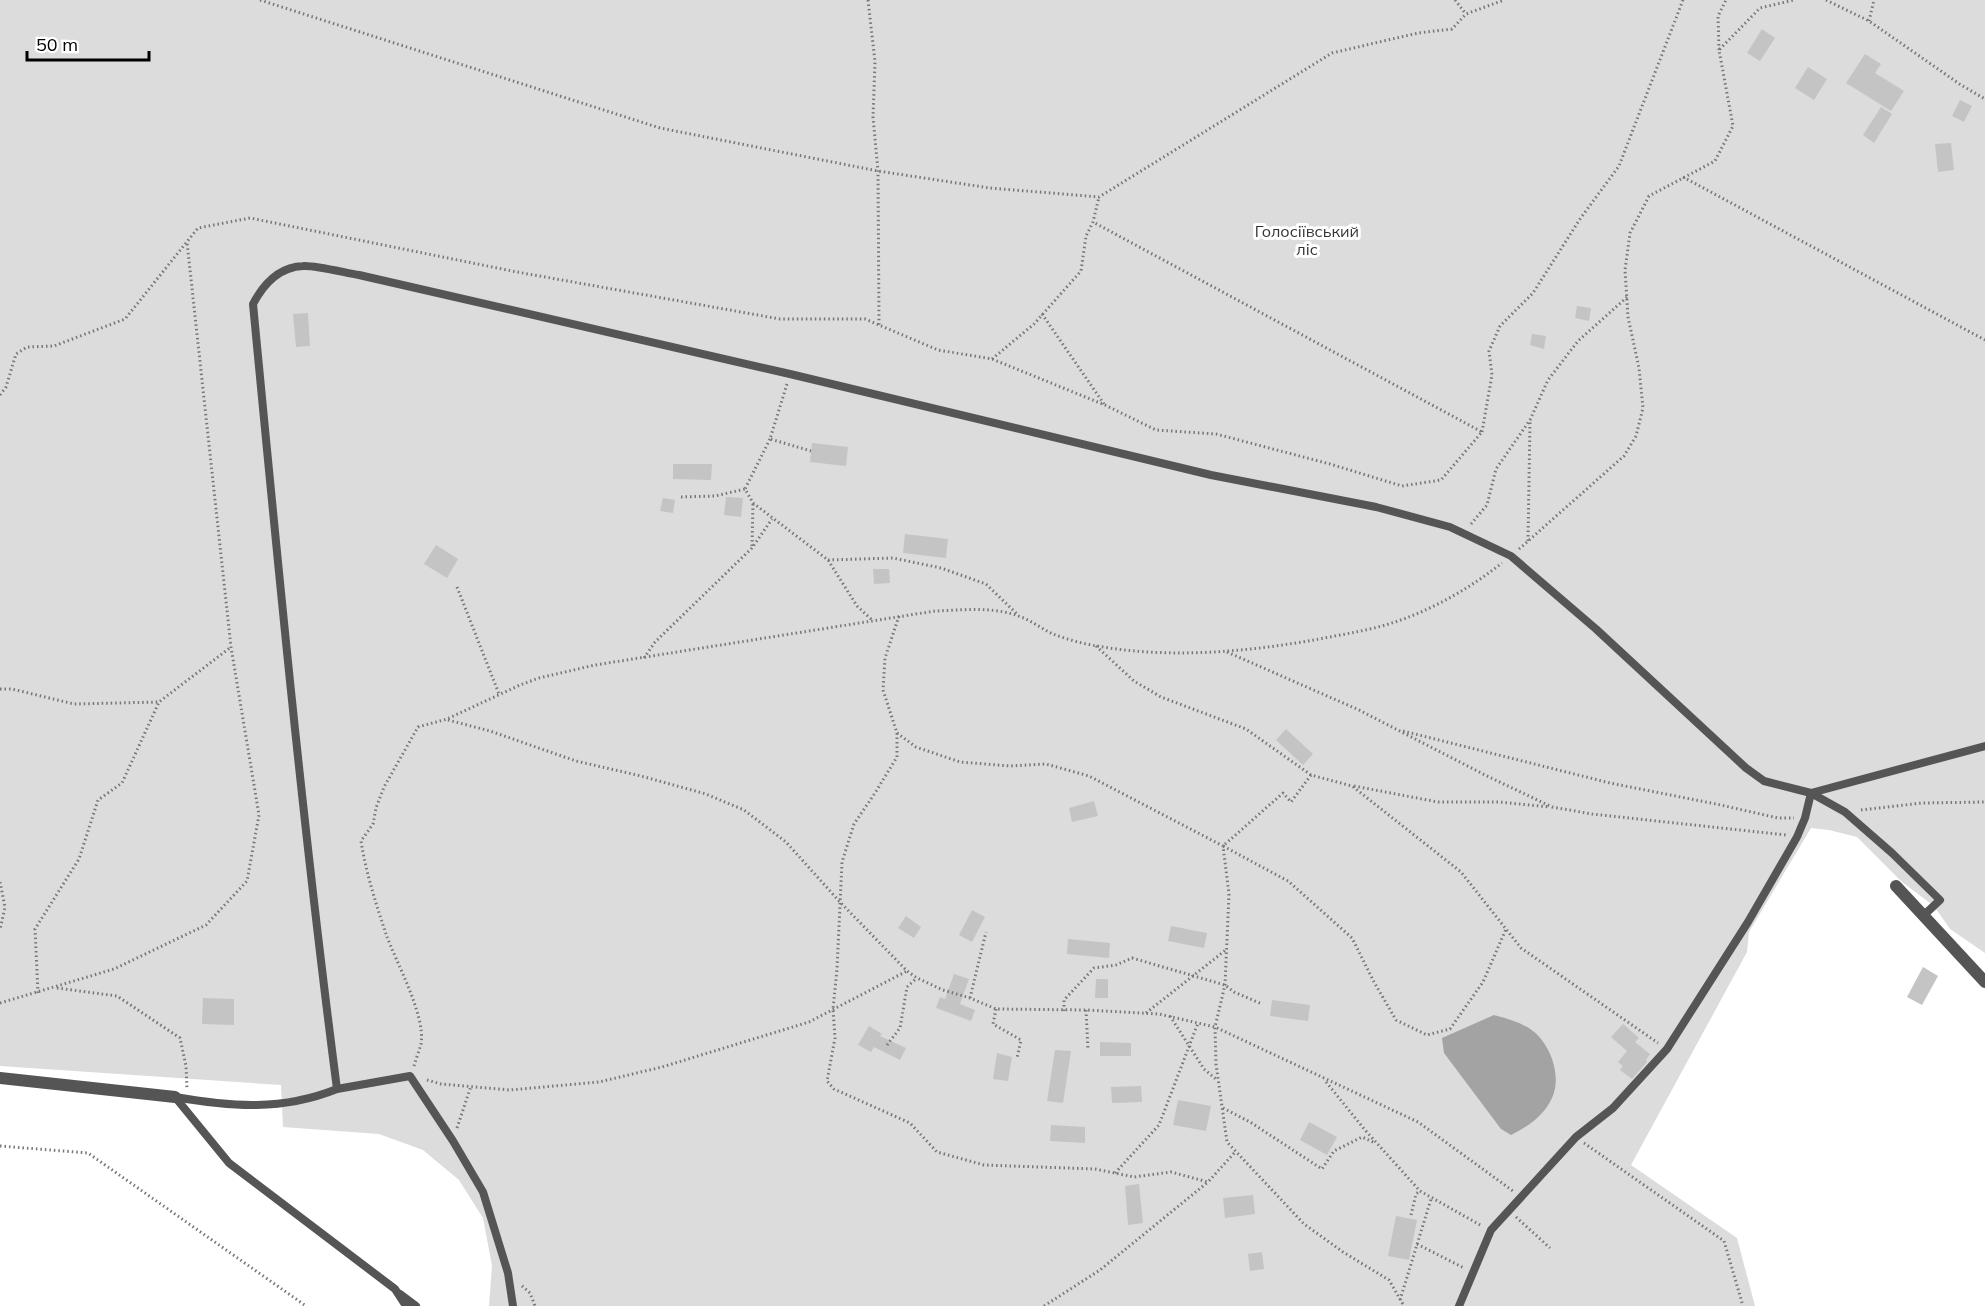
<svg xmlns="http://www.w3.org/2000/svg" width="1985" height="1306" font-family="Mulish,sans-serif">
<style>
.green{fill:#dcdcdc}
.water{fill:#a3a3a3}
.building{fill:#c4c4c4}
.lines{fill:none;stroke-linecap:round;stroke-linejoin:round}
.path{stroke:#777;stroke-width:3;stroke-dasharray:1.5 3;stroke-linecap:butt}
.lane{stroke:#555;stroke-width:8}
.street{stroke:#555;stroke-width:12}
.labels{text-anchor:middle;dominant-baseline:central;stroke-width:6;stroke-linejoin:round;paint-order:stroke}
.park-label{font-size:16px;fill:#333;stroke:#fff}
</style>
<rect width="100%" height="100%" fill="#fff"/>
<polygon class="green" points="0,0 1985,0 1985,953 1950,929 1934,906 1902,882 1857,837 1829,830 1811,828 1749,932 1747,952 1631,1165 1737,1238 1755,1306 489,1306 492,1266 483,1218 459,1180 423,1150 379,1134 283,1127 281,1085 0,1066"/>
<path class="water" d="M1494,1015C1508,1019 1521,1022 1533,1031C1551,1045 1562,1077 1552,1098C1544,1116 1527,1127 1511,1135L1501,1129L1444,1053L1442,1038Z"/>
<g class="building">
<polygon points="1762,29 1775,38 1760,61 1747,53"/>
<polygon points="1865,54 1881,64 1875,73 1904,91 1891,111 1846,83"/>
<polygon points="1808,67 1827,79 1814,100 1795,88"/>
<polygon points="1960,100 1972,106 1964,122 1952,116"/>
<polygon points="1881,107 1892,114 1874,143 1863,135"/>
<polygon points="1951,143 1954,170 1938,172 1935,144"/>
<polygon points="1577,306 1591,308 1589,321 1575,318"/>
<polygon points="308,313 310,346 296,347 293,314"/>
<polygon points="1532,334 1546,336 1544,349 1530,345"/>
<polygon points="812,443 848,447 846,466 810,462"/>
<polygon points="673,464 712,464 711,480 673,479"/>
<polygon points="726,497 743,498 741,517 724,515"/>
<polygon points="663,498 675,500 673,513 660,511"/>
<polygon points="905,534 948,539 946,558 903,553"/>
<polygon points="436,545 458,559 447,578 424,564"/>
<polygon points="873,569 889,569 890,583 874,584"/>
<polygon points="1286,729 1313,754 1303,765 1276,740"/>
<polygon points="1094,801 1098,816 1072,822 1069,808"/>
<polygon points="972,910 985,917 972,942 959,935"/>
<polygon points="906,916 921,927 914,938 898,928"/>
<polygon points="1171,926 1207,933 1204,948 1168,941"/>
<polygon points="1068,939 1110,943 1109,958 1067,954"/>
<polygon points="1923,967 1938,976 1922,1005 1907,997"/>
<polygon points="954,974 969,979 960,1004 975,1010 971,1021 936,1008 940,997 945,999"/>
<polygon points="1096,979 1108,979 1108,998 1095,998"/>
<polygon points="203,998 234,999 234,1025 202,1024"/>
<polygon points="1272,1000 1310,1005 1308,1021 1270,1016"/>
<polygon points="1623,1024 1639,1038 1635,1042 1650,1054 1646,1060 1647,1062 1632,1079 1620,1070 1623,1066 1618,1062 1627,1051 1611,1037"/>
<polygon points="869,1026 882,1034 880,1036 906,1048 900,1060 874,1047 871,1052 858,1045"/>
<polygon points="1100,1042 1131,1043 1131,1056 1100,1056"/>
<polygon points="1055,1050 1071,1051 1063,1103 1047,1101"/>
<polygon points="997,1053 1012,1057 1008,1081 993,1079"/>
<polygon points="1141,1086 1142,1102 1112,1103 1111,1087"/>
<polygon points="1178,1100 1211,1106 1206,1131 1173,1125"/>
<polygon points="1309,1122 1337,1137 1327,1155 1300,1140"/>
<polygon points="1051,1125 1085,1127 1085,1143 1050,1141"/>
<polygon points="1139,1184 1143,1223 1128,1225 1125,1186"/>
<polygon points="1253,1195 1255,1214 1225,1218 1223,1198"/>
<polygon points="1396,1216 1417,1220 1409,1260 1388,1256"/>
<polygon points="1262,1252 1264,1269 1250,1271 1248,1254"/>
</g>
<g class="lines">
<g class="path">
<polyline points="260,0 660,128 878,171 990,188 1099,197 1332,53 1418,33 1452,29 1466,14 1504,0"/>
<polyline points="868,0 875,62 873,117 878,171 879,325"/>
<polyline points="1455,0 1466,14"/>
<polyline points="1826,0 1869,21 1961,85 1985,99"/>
<polyline points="1869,21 1874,0"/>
<polyline points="1719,50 1718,16 1726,0"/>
<polyline points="1683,177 1985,340"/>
<polyline points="1042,314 1104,404"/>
<polyline points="992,359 1034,324 1081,271 1086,236 1093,222 1099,197"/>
<polyline points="787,384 770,439 811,451"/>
<polyline points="0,395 6,387 16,354 27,347 54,346 125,319 198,228 250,218 517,272 780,319 865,319 938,350 992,359 1105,405 1156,430 1216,434 1330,464 1402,486 1441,480 1482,432 1093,222"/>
<polyline points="1482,432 1492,375 1489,351 1500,326 1533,293 1580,219 1619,166 1683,0"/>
<polyline points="770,439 745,489 753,503 828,560 857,606 872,620"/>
<polyline points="681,497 715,496 745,489"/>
<polyline points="1471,524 1487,505 1496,469 1530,420 1548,380 1578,341 1627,297"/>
<polyline points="1528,541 1530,422"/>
<polyline points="752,546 753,504"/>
<polyline points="1519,549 1624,456 1636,436 1643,408 1639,368 1628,317 1625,270 1630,233 1649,196 1715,161 1733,126 1719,50 1760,8 1794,0"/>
<polyline points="828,560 893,558 941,568 986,584 1017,614"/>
<polyline points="457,587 499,694"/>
<polyline points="899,616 885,658 883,690 897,733 897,757 875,793 854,824 842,862 837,969 833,1009 835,1038 827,1081 834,1089 910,1123 937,1152 984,1165 1095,1169 1134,1177 1171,1172 1208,1182 1236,1151"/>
<polyline points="1096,646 1134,681 1161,697 1246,729 1311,775 1352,786 1461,872 1521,948 1658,1043"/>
<polyline points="1227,652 1359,710 1485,775 1552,807 1592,814 1786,835"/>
<polyline points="644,658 655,642 752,548 772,519"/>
<polyline points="0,689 12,689 74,704 159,702 231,647"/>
<polyline points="448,720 490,731 576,761 641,776 706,794 744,810 786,842 839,901 907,971 917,978 943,990 970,998 996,1009 1086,1010 1159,1014 1215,1027 1418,1122 1513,1191"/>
<polyline points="1403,731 1610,783 1716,804 1778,818 1794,818"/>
<polyline points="897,733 916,747 960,762 1010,766 1046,764 1089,776 1223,846 1229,894 1225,985 1215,1027 1216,1064 1227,1142 1304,1224 1343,1252 1389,1280 1404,1306"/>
<polyline points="1311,775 1291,802 1283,793 1223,846 1288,881 1352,938 1374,982 1396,1020 1427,1035 1450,1029 1483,982 1506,929"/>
<polyline points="1354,786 1438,802 1499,802 1550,807"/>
<polyline points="1861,810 1922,803 1985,802"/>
<polyline points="0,882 5,907 0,930"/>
<polyline points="57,988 117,996 180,1038 186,1066 187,1089"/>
<polyline points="38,993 35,929 79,859 98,800 122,783 159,702"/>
<polyline points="970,998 986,932"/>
<polyline points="0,1003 114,969 206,925 247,881 259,815 231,647 187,242"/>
<polyline points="996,1009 993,1024 1021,1040 1017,1058"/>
<polyline points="1086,1010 1088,1050"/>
<polyline points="1064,1011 1064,1000 1094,968 1116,965 1132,958 1225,985 1234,992 1262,1004"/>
<polyline points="1146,1013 1227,949"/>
<polyline points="1170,1016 1204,1069 1217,1080"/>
<polyline points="887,1045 900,1028 907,987 917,978"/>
<path d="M414,1066C416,1059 419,1051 421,1044C426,1016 396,962 386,934C376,904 366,873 361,841L373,824L376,808L384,787L418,727L447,719L520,685L539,678L595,665L935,611C963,610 994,606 1021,617C1032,621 1042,629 1053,634C1066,639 1083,644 1097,646C1169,659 1248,652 1319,639C1345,634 1371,630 1395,622C1434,609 1470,588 1502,563"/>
<polyline points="427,1080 441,1084 510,1090 599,1082 662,1067 809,1022 907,971"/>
<polyline points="1326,1082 1365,1130 1420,1191 1482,1226"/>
<polyline points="1223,1108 1250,1122 1322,1169 1334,1151 1362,1137 1375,1143"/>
<polyline points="457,1128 471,1086"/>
<polyline points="1584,1143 1724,1241 1743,1306"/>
<polyline points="0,1146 88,1153 306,1306"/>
<polyline points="1115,1173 1159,1125 1198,1023"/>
<polyline points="1411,1215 1416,1194 1420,1191"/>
<polyline points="1516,1217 1550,1248"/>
<polyline points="1417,1244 1464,1268"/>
<polyline points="522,1286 530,1293 535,1306"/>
<polyline points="1400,1300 1431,1199"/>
<polyline points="1044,1306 1100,1270 1208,1182"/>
</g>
<g class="lane">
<polyline points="337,1089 410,1076 453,1141 483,1192 508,1273 513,1306"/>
<path d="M175,1097C232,1107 282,1111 337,1089C303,828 278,566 253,304C263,285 279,267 303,266C315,265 346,273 359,275L790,374L1211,475L1376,507L1450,527L1511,556L1596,629L1746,768L1764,781L1811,793L1985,746"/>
<polyline points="175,1097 229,1163 395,1289 406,1306"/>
<polyline points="400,1294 416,1306"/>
<polyline points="1459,1306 1491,1230 1576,1137 1613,1108 1667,1049 1748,922 1797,837 1805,818 1811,793 1845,812 1892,853 1940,900 1924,915"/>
</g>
<g class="street">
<polyline points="1896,886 1985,982"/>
<polyline points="0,1078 175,1097"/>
</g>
</g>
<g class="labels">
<g class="park-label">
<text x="1307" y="231">Голосіївський<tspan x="1307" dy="18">ліс</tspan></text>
</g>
</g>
<path d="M27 51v9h122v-9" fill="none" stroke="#000000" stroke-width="3"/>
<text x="36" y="51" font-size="18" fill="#000000" stroke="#ffffff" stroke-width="4.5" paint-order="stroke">50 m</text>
</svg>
